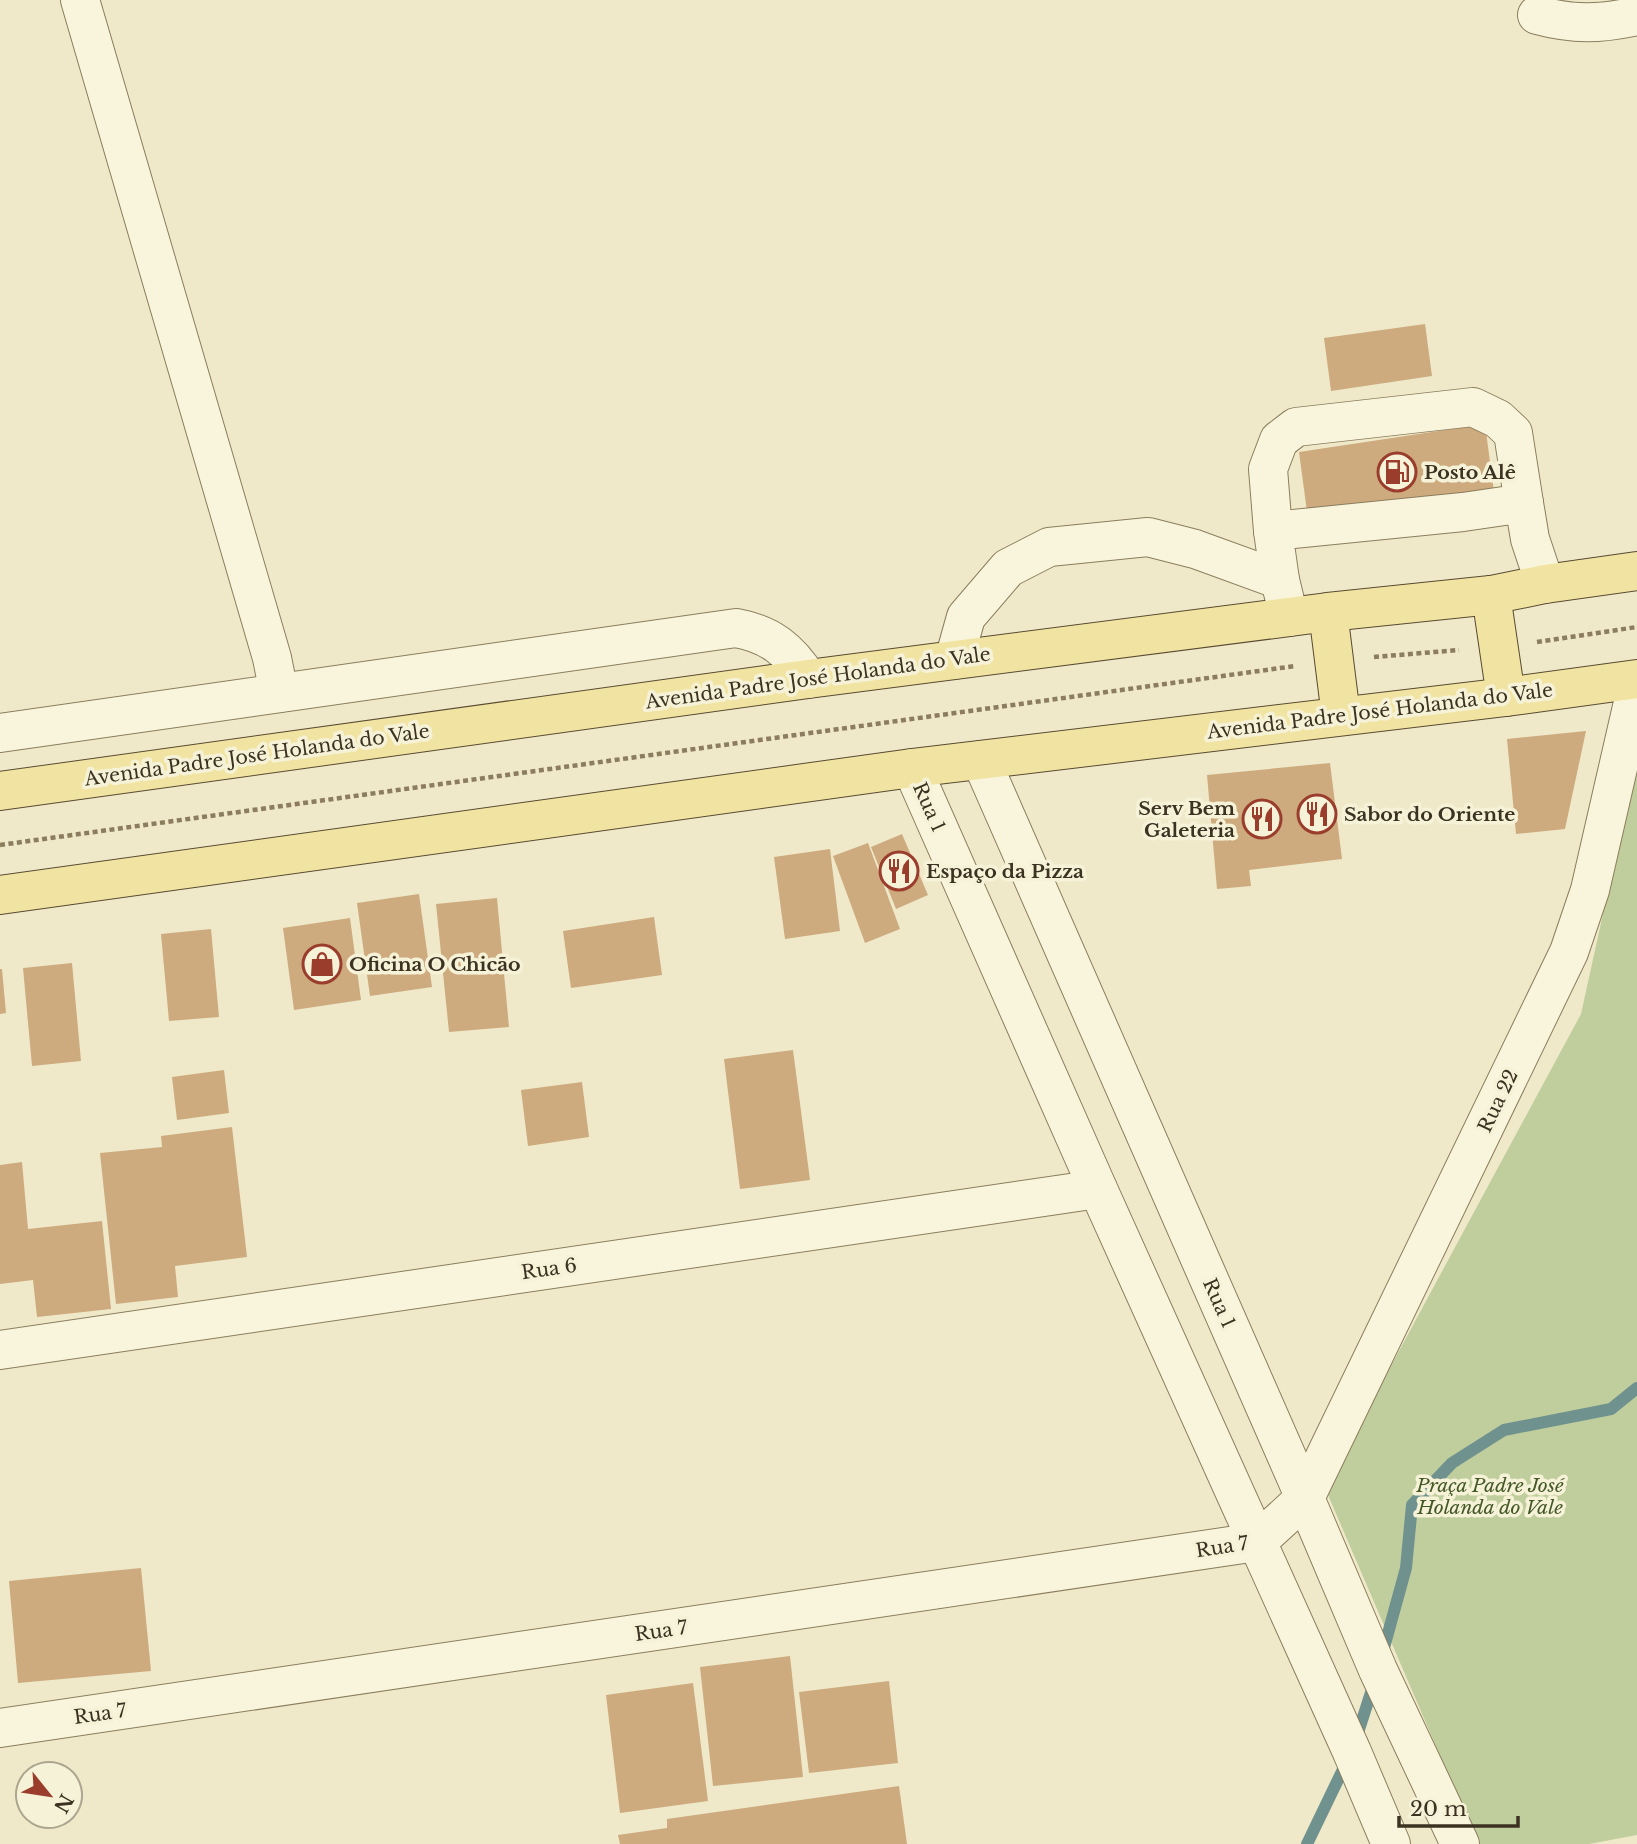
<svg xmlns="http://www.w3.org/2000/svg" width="1637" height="1844" font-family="'Libre Baskerville',serif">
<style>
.green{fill:#c0cd9c}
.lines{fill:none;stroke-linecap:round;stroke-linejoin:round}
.stream{stroke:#70928f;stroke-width:12}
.building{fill:#cdab7f}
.minor-casing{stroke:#8b7d5d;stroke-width:40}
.major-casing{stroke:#594a31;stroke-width:40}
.path{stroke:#8b7d5d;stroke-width:4.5;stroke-dasharray:5 3.5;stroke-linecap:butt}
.minor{stroke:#f9f5dc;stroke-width:38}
.major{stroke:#f1e4a2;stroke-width:38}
.labels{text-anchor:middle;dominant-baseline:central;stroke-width:7;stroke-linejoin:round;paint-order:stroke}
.poi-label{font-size:19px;font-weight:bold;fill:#3c3221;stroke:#f6f2d8;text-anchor:start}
.street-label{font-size:19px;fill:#3c3221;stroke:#f6f2d8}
.park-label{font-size:19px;font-style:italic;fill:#445827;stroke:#f6f2d8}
</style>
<rect width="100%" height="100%" fill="#efe9c9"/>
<polygon class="green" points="1637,759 1637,1835 1589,1844 1478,1844 1325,1488 1581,1014"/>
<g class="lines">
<g class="stream">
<polyline points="1382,1655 1406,1568 1412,1505 1452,1463 1504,1430 1611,1409 1637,1388"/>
<polyline points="1356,1739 1374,1683"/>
<polyline points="1307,1844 1348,1759"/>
</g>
</g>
<g class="building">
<polygon points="1425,324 1432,376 1331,391 1324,338"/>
<polygon points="1485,424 1494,492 1308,519 1299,452"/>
<polygon points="1586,731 1565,829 1516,834 1507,739"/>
<polygon points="1330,763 1342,859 1249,870 1251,886 1217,889 1207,775"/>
<polygon points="902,834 928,895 896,909 871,847"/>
<polygon points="868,843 900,929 865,943 833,856"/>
<polygon points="830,849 840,931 785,939 774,857"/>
<polygon points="419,894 432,987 370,996 357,903"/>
<polygon points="497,898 509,1027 449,1032 436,904"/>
<polygon points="654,917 662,975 571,988 563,931"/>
<polygon points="350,918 361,1000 294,1010 283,928"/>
<polygon points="211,929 219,1017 169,1021 161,934"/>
<polygon points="72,963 81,1061 32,1066 23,968"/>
<polygon points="0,969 2,969 6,1013 0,1014"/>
<polygon points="793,1050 810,1180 740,1189 724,1059"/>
<polygon points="224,1070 229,1113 177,1120 172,1077"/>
<polygon points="582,1082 589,1137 528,1146 521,1090"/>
<polygon points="232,1127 247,1257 175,1266 178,1297 116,1304 100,1153 162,1147 161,1136"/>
<polygon points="22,1162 28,1229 102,1221 111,1309 37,1317 33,1280 0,1284 0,1165"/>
<polygon points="141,1568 151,1671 18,1683 9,1581"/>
<polygon points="790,1656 803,1777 713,1786 700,1667"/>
<polygon points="889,1681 898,1763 809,1773 799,1692"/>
<polygon points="693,1683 708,1801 620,1813 606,1695"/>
<polygon points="899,1786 907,1844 620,1844 618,1835 667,1828 667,1819"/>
</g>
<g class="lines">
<defs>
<g id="minor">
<polyline points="80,0 272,658 279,693"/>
<path d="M1537,15C1574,25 1600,24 1637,16"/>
<polyline points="1273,531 1268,469 1279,440 1296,427 1473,407 1498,419 1513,433 1524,503"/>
<polyline points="1289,617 1280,580 1273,531 1463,512 1524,503 1530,539 1545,584"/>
<polyline points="954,660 966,617 1008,568 1049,547 1148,537 1195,549 1280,580"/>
<path d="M0,733L736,628C770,634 790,650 808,679"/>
<polyline points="981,760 1305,1498 1378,1670 1460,1844"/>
<polyline points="912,768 1098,1189 1352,1752 1391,1844"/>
<polyline points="0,1350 1098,1189"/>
<polyline points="0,1728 1257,1542 1305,1498 1569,952 1590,890 1637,685"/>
</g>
<g id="major">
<polyline points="1491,595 1506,697"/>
<polyline points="1328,612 1341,716"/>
<polyline points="0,791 808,679 1328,612 1491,595 1545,584 1637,571"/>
<polyline points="0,895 912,768 1506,697 1637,679"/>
</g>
</defs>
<use href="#minor" class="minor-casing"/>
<use href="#major" class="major-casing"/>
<g class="path">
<polyline points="1537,642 1637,627"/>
<polyline points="1374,657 1459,650"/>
<polyline points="0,845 1295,666"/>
</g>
<use href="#minor" class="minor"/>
<use href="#major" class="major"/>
</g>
<defs>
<symbol id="fuel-ring" viewBox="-11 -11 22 22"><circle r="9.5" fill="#f6f2d8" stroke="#9a3d2d" stroke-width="1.5"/><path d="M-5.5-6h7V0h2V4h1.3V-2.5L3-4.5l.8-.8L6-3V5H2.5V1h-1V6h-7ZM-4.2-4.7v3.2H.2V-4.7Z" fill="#9a3d2d"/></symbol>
<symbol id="restaurant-ring" viewBox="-11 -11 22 22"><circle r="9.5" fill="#f6f2d8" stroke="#9a3d2d" stroke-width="1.5"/><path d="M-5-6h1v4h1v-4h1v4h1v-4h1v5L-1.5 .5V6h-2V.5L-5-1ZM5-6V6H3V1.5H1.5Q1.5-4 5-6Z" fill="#9a3d2d"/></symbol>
<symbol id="shop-ring" viewBox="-11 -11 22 22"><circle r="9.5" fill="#f6f2d8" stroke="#9a3d2d" stroke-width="1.5"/><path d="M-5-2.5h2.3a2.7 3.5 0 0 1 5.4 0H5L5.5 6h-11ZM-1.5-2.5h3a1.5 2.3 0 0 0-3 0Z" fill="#9a3d2d"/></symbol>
</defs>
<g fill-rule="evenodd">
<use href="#fuel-ring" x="1375" y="450" width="44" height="44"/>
<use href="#restaurant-ring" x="1295" y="792" width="44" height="44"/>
<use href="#restaurant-ring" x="1240" y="797" width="44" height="44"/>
<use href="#restaurant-ring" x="877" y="849" width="44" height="44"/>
<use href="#shop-ring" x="300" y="942" width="44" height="44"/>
</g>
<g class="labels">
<g class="poi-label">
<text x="1424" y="472">Posto Alê</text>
<text x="1235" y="808" text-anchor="end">Serv Bem<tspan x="1235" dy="22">Galeteria</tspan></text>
<text x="1344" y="814">Sabor do Oriente</text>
<text x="926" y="871">Espaço da Pizza</text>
<text x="349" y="964">Oficina O Chicão</text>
</g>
<g class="street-label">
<text transform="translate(818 678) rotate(-8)">Avenida Padre José Holanda do Vale</text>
<text transform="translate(1380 711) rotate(-7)">Avenida Padre José Holanda do Vale</text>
<text transform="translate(257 755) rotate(-8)">Avenida Padre José Holanda do Vale</text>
<text transform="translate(929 807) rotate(66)">Rua 1</text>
<text transform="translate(1498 1101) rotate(-64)">Rua 22</text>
<text transform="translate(549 1269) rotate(-8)">Rua 6</text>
<text transform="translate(1219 1303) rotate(66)">Rua 1</text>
<text transform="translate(1222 1547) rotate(-9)">Rua 7</text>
<text transform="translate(661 1631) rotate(-8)">Rua 7</text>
<text transform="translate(100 1714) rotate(-8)">Rua 7</text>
</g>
<g class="park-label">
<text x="1490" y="1485">Praça Padre José<tspan x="1490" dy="22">Holanda do Vale</tspan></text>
</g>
</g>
<g transform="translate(49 1795) rotate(120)"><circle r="33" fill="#f6f2d8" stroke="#aca58f" stroke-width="2"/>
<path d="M0-5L12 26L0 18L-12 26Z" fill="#9a3d2d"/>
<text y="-10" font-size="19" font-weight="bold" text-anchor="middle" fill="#3c3221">N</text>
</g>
<path d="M1399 1816v10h119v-10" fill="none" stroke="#3c3221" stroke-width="3.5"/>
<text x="1410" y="1816" font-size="21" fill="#3c3221" stroke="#f6f2d8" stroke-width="5" paint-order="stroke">20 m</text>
</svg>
